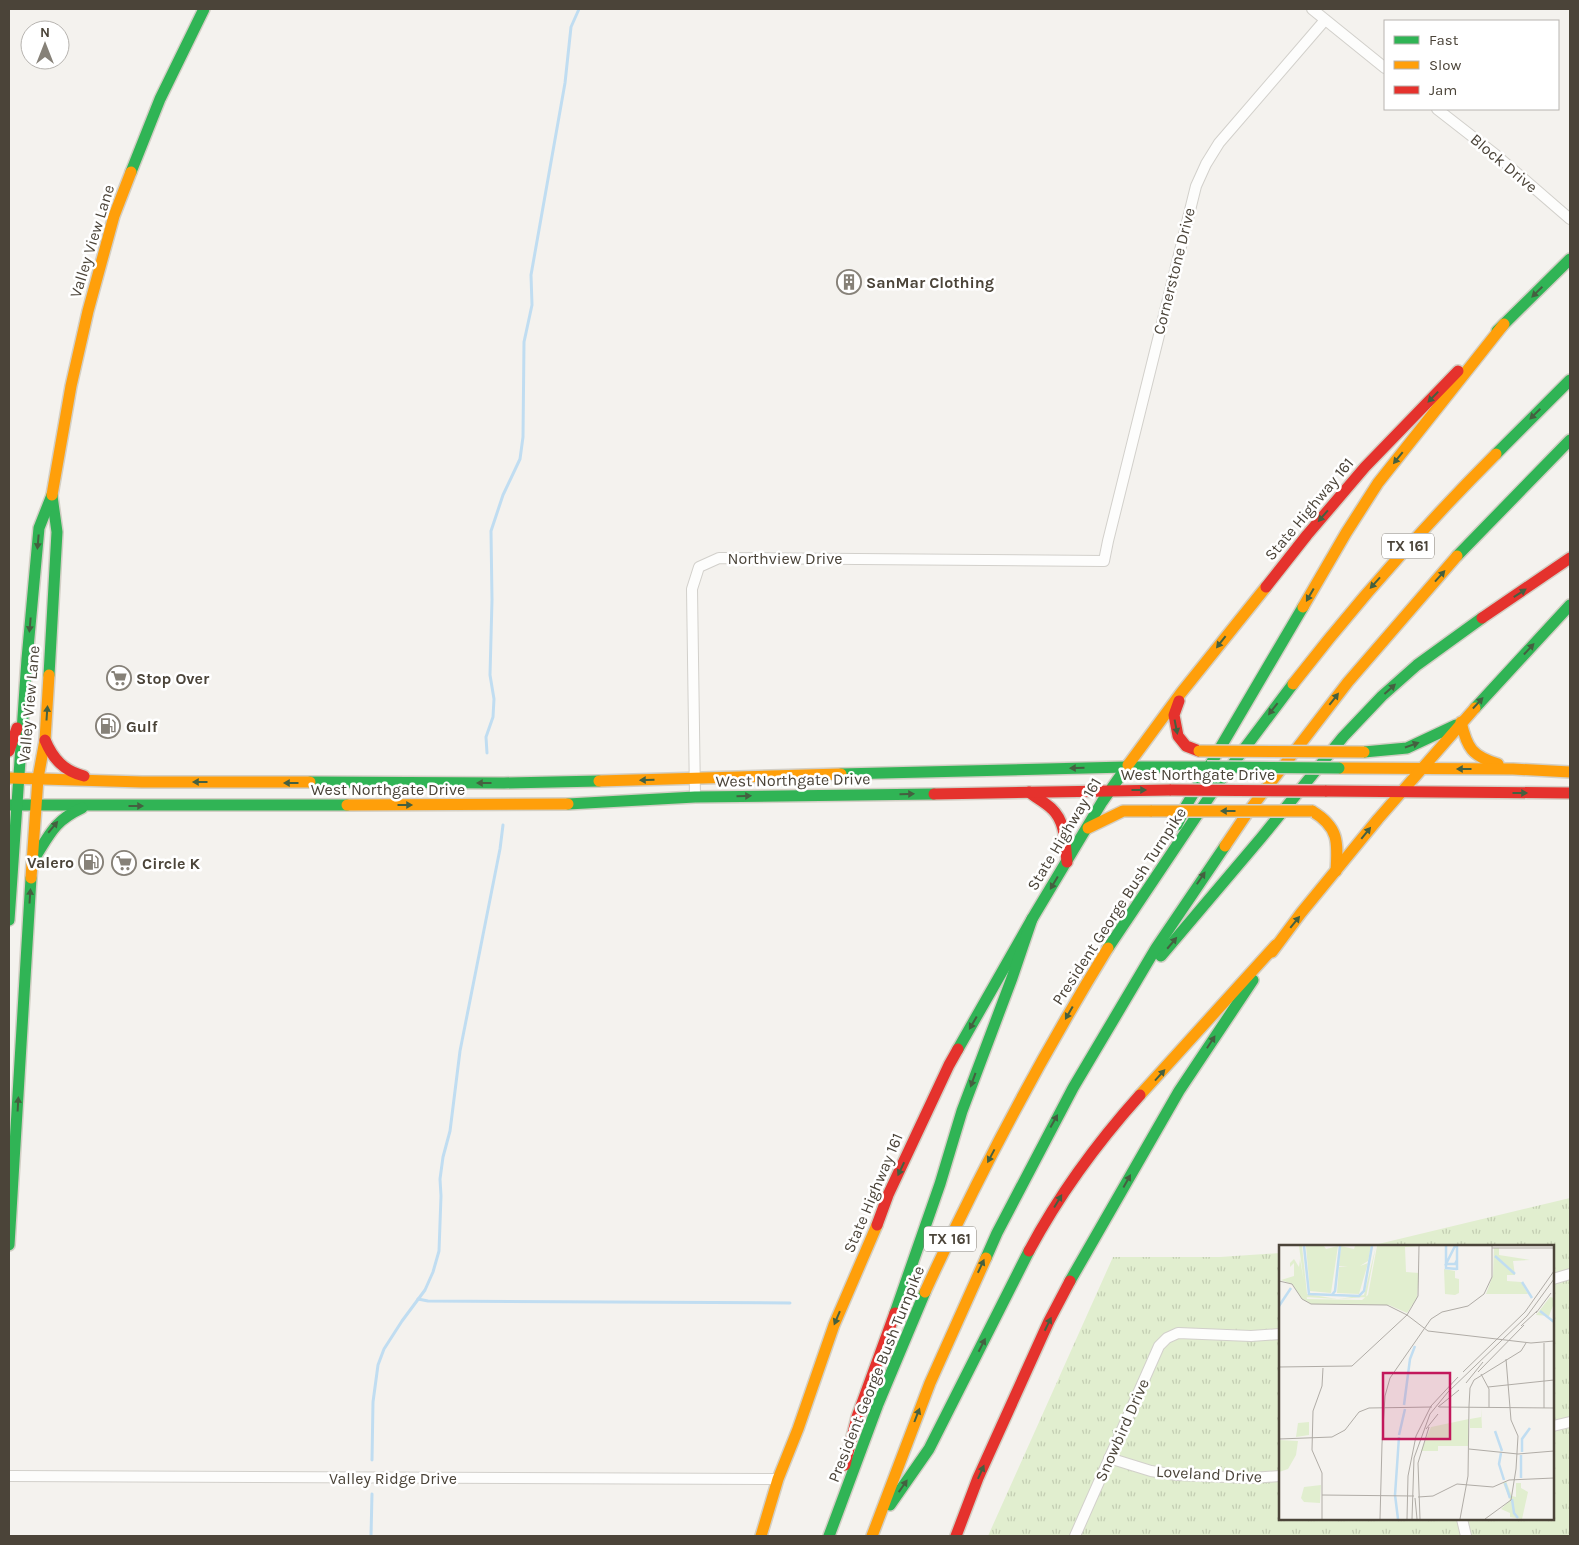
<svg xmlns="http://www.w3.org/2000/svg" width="1579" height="1545" font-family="Karla,sans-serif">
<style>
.grass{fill:url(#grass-tufts)}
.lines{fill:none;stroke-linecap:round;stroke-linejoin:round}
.stream{stroke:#c0ddf1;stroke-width:3}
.street-casing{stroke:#d2d0cb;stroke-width:12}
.fast-casing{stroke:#d3cfc5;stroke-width:14}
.slow-casing{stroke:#d3cfc5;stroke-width:14}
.jam-casing{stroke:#d3cfc5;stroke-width:14}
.street{stroke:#fdfdfc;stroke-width:10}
.fast{stroke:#30b455;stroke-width:11}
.slow{stroke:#ff9f0a;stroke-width:11}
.jam{stroke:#e5322d;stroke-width:11}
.fast-bridge-casing{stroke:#d3cfc5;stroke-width:14;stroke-linecap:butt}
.slow-bridge-casing{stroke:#d3cfc5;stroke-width:14;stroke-linecap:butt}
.jam-bridge-casing{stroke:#d3cfc5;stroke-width:14;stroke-linecap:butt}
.fast-bridge{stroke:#30b455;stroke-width:11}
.slow-bridge{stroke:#ff9f0a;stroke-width:11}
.jam-bridge{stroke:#e5322d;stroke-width:11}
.oneway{fill:#446040}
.labels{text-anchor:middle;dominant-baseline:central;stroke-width:5;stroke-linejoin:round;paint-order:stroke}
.shield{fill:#fff;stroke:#817c74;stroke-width:1}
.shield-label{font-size:15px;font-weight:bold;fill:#4b4439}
.street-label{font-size:16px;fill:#4b4439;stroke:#fff}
.poi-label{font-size:16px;font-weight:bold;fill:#4b4439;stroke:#fff;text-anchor:start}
.inset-river{fill:none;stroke:#c0ddf1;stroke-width:2.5}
.inset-road{fill:none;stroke:#b0aca6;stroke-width:1}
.view{fill:#c2185b;fill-opacity:0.15;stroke:#c2185b;stroke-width:2.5}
.inset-edge{fill:none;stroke:#4b4439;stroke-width:2.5}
</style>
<defs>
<pattern id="grass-tufts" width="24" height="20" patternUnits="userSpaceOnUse" patternTransform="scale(1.25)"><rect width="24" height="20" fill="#e1eecf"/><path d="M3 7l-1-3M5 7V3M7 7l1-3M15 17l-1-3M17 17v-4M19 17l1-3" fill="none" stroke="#c3cdb2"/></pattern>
</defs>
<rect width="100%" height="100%" fill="#f4f2ee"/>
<polygon class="grass" points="1570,1198 1570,1536 988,1536 1113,1257 1220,1257 1280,1253 1280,1519 1553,1519 1553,1246 1370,1246"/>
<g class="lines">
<g class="stream">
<polyline points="487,753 486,737 493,717 494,699 490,675 492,600 491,531 503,495 520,459 523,437 524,342 532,305 531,275 565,83 571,27 579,9"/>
<polyline points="418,1299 428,1301 790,1303"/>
<polyline points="372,1460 373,1402 378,1365 384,1349 402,1321 425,1290 433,1272 439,1251 441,1196 440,1179 443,1157 450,1131 460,1051 500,849 503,825"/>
<polyline points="371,1536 372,1494"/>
</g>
<defs>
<g id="street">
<polyline points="1312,9 1385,68"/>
<polyline points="1437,109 1496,155 1570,219"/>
<polyline points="695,797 692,589 699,567 719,558 1104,561 1108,541 1196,186 1206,164 1219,143 1325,20"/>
<polyline points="1553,1279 1570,1274"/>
<polyline points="1553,1426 1570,1422"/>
<polyline points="1109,1458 1151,1471 1176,1475 1252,1478 1280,1476"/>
<polyline points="9,1476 778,1479"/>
<polyline points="1462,1519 1466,1536"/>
<polyline points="1075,1536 1159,1346 1167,1338 1178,1333 1251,1336 1280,1334"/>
</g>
<g id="fast">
<polyline points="131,172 160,99 204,9"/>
<polyline points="1497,331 1570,259"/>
<polyline points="1496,454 1570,380"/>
<polyline points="1457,556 1570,440"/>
<polyline points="49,675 57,532 52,496"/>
<polyline points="1475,708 1570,605"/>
<polyline points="1364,752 1407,748 1456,725"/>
<polyline points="841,774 1126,767 1207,767"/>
<polyline points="310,782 504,783 599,781"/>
<polyline points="568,804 695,797 934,794"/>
<polyline points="9,805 347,805"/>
<polyline points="1177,825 1186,806 1303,607"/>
<path d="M34,859C50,834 54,821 82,808"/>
<polyline points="9,920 27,659 39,528 52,495"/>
<polyline points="1108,948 1220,781 1293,684"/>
<polyline points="1161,956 1261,838 1343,737 1382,696 1417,665 1482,618"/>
<polyline points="958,1049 1032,919 1102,802 1128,765"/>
<polyline points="9,1245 31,878"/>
<polyline points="986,1258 997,1233 1073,1088 1156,948 1225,846"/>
<polyline points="1070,1281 1179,1091 1253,980"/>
<polyline points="895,1313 940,1184 962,1111 1012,978 1032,919"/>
<polyline points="890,1505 929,1449 1029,1251"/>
<polyline points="829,1536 878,1404 925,1292"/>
</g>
<g id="slow">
<polyline points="52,495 71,386 88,311 114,216 131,172"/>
<polyline points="1303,607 1346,533 1378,483 1504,324"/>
<path d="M1293,684C1356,603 1424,526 1496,454"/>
<path d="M1461,722C1467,748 1472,756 1498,764"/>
<polyline points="1128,765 1181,693 1266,587"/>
<polyline points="1339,768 1513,769 1570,772"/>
<polyline points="9,778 142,782 310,782"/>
<polyline points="599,781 841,774"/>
<polyline points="347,805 568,804"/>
<path d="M1312,811C1339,827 1338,842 1336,871"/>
<polyline points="1088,828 1123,811 1152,811"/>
<polyline points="1225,846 1248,812 1348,682 1457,556"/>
<polyline points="31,878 38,778 45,740 49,675"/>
<polyline points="1272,952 1301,913 1378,819 1475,708"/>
<polyline points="1140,1095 1276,945"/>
<path d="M925,1292C979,1174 1040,1059 1108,948"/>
<polyline points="761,1536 778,1479 798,1429 834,1325 877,1225"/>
<polyline points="872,1536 930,1383 986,1258"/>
</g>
<g id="jam">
<polyline points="1266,587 1307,535 1365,467 1458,371"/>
<polyline points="1482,618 1570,558"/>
<polyline points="1179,701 1174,715 1178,736 1186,746 1199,751"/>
<path d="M45,740C53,759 64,771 84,776"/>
<polyline points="9,751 17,728"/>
<polyline points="1325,791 1570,793"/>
<path d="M1029,792C1036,798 1045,802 1052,809C1066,822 1065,844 1067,862"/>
<polyline points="934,794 1171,790"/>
<polyline points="877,1225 888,1195 949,1065 958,1049"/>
<path d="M1029,1251C1060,1193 1096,1144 1140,1095"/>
<polyline points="845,1465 857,1417 895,1313"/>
<polyline points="956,1536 978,1478 1049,1321 1070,1281"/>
</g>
</defs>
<use href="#street" class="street-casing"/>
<use href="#fast" class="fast-casing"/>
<use href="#slow" class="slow-casing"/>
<use href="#jam" class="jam-casing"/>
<use href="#street" class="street"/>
<use href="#fast" class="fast"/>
<use href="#slow" class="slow"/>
<use href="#jam" class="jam"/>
<defs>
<polyline id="fast-bridge" points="1207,767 1339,768"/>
<g id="slow-bridge">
<polyline points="1199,751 1364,752"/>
<polyline points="1152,811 1312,811"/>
</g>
<polyline id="jam-bridge" points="1171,790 1325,791"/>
</defs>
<use href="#fast-bridge" class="fast-bridge-casing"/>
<use href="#slow-bridge" class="slow-bridge-casing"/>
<use href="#jam-bridge" class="jam-bridge-casing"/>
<use href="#fast-bridge" class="fast-bridge"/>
<use href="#slow-bridge" class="slow-bridge"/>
<use href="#jam-bridge" class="jam-bridge"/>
</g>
<defs><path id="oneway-solid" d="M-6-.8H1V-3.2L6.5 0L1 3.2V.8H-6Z" transform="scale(1.25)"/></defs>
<g class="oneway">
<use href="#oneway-solid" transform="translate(1537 292) rotate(136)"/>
<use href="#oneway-solid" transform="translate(1433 397) rotate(134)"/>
<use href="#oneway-solid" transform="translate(1535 414) rotate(136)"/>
<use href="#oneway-solid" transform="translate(1398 458) rotate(129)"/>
<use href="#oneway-solid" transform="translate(1323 516) rotate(131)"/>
<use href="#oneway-solid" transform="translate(38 542) rotate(95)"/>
<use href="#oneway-solid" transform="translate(1440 576) rotate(-48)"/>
<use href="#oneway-solid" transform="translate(1375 583) rotate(132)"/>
<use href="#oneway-solid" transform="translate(1520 593) rotate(-33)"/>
<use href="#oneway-solid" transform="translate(1310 595) rotate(120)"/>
<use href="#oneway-solid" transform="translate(30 625) rotate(95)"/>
<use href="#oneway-solid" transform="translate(1221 642) rotate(128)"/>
<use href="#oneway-solid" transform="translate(1529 649) rotate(-47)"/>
<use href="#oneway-solid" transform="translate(1390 689) rotate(-42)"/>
<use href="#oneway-solid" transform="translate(1334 699) rotate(-52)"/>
<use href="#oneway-solid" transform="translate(1478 703) rotate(-47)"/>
<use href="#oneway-solid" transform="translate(1273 709) rotate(128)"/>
<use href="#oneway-solid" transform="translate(47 713) rotate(-86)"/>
<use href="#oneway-solid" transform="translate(1176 727) rotate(79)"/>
<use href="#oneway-solid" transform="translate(1412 745) rotate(-19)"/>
<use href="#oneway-solid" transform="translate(1077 768) rotate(179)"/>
<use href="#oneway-solid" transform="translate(1464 769) rotate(180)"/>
<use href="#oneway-solid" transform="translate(647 780) rotate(179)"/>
<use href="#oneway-solid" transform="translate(200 782) rotate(-180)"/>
<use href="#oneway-solid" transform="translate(291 783) rotate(-180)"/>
<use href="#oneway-solid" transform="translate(484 783) rotate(180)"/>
<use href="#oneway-solid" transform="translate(1139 790)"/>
<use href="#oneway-solid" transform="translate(1520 793)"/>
<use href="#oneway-solid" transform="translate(907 794) rotate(-1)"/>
<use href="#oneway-solid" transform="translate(744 796) rotate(-1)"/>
<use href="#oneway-solid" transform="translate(405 805)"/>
<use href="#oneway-solid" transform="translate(136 806)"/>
<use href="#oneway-solid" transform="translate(1228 811) rotate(180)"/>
<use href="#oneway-solid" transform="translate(53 827) rotate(-50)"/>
<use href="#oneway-solid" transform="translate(1366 833) rotate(-51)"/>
<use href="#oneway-solid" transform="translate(1201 878) rotate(-56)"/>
<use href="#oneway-solid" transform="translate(1054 883) rotate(121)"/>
<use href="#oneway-solid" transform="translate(30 896) rotate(-86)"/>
<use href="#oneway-solid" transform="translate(1295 922) rotate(-51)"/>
<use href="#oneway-solid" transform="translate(1172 943) rotate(-50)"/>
<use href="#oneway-solid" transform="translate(1069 1013) rotate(120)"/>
<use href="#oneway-solid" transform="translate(973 1023) rotate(120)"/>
<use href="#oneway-solid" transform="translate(1211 1042) rotate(-57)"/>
<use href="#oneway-solid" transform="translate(1160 1075) rotate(-48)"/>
<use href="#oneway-solid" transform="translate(973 1080) rotate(110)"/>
<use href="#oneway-solid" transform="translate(18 1104) rotate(-87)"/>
<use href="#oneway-solid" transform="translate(1054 1121) rotate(-61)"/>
<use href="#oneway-solid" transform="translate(991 1156) rotate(118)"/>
<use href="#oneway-solid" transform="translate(901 1169) rotate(115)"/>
<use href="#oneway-solid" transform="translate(1127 1181) rotate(-61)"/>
<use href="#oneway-solid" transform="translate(1058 1201) rotate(-59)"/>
<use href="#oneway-solid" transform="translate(981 1266) rotate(-65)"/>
<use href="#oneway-solid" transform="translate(837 1318) rotate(113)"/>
<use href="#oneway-solid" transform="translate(1048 1324) rotate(-64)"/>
<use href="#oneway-solid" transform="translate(982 1345) rotate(-63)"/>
<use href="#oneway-solid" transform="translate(917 1415) rotate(-69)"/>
<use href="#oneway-solid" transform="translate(981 1472) rotate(-66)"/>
<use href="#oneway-solid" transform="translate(903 1486) rotate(-55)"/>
</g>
<defs>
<symbol id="building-ring" viewBox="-11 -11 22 22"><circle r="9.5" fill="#fff" stroke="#868178" stroke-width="1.5"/><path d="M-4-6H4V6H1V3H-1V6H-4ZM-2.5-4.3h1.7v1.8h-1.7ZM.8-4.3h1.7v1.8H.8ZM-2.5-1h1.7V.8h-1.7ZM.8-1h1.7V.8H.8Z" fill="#868178"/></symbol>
<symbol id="supermarket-ring" viewBox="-11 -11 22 22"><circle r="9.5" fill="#fff" stroke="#868178" stroke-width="1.5"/><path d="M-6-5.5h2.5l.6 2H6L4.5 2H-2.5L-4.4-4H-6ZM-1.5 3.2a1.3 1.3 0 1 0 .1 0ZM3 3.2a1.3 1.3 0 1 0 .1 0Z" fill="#868178"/></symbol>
<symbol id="fuel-ring" viewBox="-11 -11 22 22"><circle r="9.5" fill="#fff" stroke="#868178" stroke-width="1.5"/><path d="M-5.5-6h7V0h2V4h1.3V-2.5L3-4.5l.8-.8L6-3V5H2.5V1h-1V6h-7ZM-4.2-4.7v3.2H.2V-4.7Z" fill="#868178"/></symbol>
</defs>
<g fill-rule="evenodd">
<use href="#building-ring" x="835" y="268" width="28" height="28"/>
<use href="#supermarket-ring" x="105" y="664" width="28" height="28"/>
<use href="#fuel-ring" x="94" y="712" width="28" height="28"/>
<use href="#fuel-ring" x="77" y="848" width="28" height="28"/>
<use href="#supermarket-ring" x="110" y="849" width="28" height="28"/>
</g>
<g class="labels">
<g class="shield">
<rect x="1382" y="533.5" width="52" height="25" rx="4"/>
<rect x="924" y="1226.5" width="52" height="25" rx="4"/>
</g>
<g class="shield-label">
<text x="1408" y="546">TX 161</text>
<text x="950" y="1239">TX 161</text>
</g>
<g class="street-label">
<text transform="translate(1504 163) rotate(40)">Block Drive</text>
<text transform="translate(92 241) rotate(-73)">Valley View Lane</text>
<text transform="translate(1174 271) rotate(-76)">Cornerstone Drive</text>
<text transform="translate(1309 509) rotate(-50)">State Highway 161</text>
<text x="785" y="558">Northview Drive</text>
<text transform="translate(29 704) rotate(-85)">Valley View Lane</text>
<text x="1198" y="774">West Northgate Drive</text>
<text transform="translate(793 780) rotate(-1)">West Northgate Drive</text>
<text x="388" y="789">West Northgate Drive</text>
<text transform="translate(1064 834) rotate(-59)">State Highway 161</text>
<text transform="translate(1119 906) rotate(-57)">President George Bush Turnpike</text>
<text transform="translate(873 1193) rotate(-67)">State Highway 161</text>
<text transform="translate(876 1374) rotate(-68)">President George Bush Turnpike</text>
<text transform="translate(1122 1430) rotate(-66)">Snowbird Drive</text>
<text transform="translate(1209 1474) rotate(3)">Loveland Drive</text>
<text x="393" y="1478">Valley Ridge Drive</text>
</g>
<g class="poi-label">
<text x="866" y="282">SanMar Clothing</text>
<text x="136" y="678">Stop Over</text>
<text x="126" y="726">Gulf</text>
<text x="74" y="862" text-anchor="end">Valero</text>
<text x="142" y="863">Circle K</text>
</g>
</g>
<g transform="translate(1279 1245)">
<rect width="275" height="275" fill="#f4f2ee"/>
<path d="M20,1H23L28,49L58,54L27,52ZM27,1H45L47,4L59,1L52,48L31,46ZM62,1L75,4L76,1H92L89,16L81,21L89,18L80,49L58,48L60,22L69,21H60ZM97,1L87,52L60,54L85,50ZM98,1H140L126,2L127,27L140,28L138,53L128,68L110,60L32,59L23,54L13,39L2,35L15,31V18L11,22V18L15,14L20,22L21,14L28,54L83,55L89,50ZM215,3H220V10L251,15L234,16L236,30H228V36L242,37L249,49H207L214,30ZM165,24L176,26V33L180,34V48L176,50L166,49ZM271,52L275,53V58L270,71L257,70ZM202,163L203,183H191V174L202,172ZM190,174L189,201H159V206H142L152,182ZM227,236L233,251L237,252V238H242V243L249,247L243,274L231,272V268L222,264L231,255L224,238ZM42,240L41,258L25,257L22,253L25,242Z" fill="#e1eecf"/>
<path d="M30,177V190L17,192L19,178ZM0,195L19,196L17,210L9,224L0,227Z" fill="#e1eecf"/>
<path class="inset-river" d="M25,1L30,49L80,51L85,46L93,1M167,1V23L178,24M176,1L167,19H176L178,15M216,11L236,29M178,25V1M243,37L253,53M53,50L56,46L61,1M0,61L12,43M261,66L275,77M125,160L131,114L136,101M216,186L223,206M120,190L126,164M243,207V194L251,183M222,208L220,219L225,235M242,233V210M226,238L231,253M233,254L235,268L239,273M119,274L116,250L120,192"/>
<path class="inset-road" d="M213,3H275M0,36L13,39L23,54L32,59L108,60L128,70L139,51L140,1M257,68L272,48M242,81L258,66M265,98V163M0,122L73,121L128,70L149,86L252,98L275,96M184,127L246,67L275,26M199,127L245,80M202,129L210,144V162M187,138L204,117M209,142L275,135M190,161L191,143L195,135L242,106L247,98M159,162L180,145M160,162L275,163M147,184L159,169M0,194L53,192L66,185L80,167L90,163L153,162M190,204L239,209L275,206M43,250L135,251M139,252L154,251L178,239L214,242L230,235L275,233M136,253L138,274M43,274V228L33,205L34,166L43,141L44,123M101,274L103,199L106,151L111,133L152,74L163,67L189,61L205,49L213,32V1M128,274L129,231L137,191L152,161L179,132M133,274L135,213L151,169L169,147L248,71L275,34M141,274L139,218L150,182M181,274L189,231L190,161M206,274L232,255L237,224L239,191L232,175L227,114"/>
<path class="view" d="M104,128H171V194H104Z"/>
<rect width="275" height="275" class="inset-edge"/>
</g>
<rect width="1579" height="1545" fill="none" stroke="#4b4439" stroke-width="20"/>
<rect x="1384" y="20" width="175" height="90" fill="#ffffff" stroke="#b7b4b0"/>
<rect x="1394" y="36" width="25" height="8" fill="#30b455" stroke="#b7b4b0"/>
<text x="1429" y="45" font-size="15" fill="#4b4439">Fast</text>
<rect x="1394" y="61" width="25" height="8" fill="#ff9f0a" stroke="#b7b4b0"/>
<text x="1429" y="70" font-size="15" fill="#4b4439">Slow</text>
<rect x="1394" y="86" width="25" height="8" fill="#e5322d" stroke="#b7b4b0"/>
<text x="1429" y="95" font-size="15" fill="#4b4439">Jam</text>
<g transform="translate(45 45)"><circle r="24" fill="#ffffff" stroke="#b7b4b0"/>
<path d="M0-4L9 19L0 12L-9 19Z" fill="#868178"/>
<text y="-8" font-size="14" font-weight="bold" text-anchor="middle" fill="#4b4439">N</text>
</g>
</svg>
